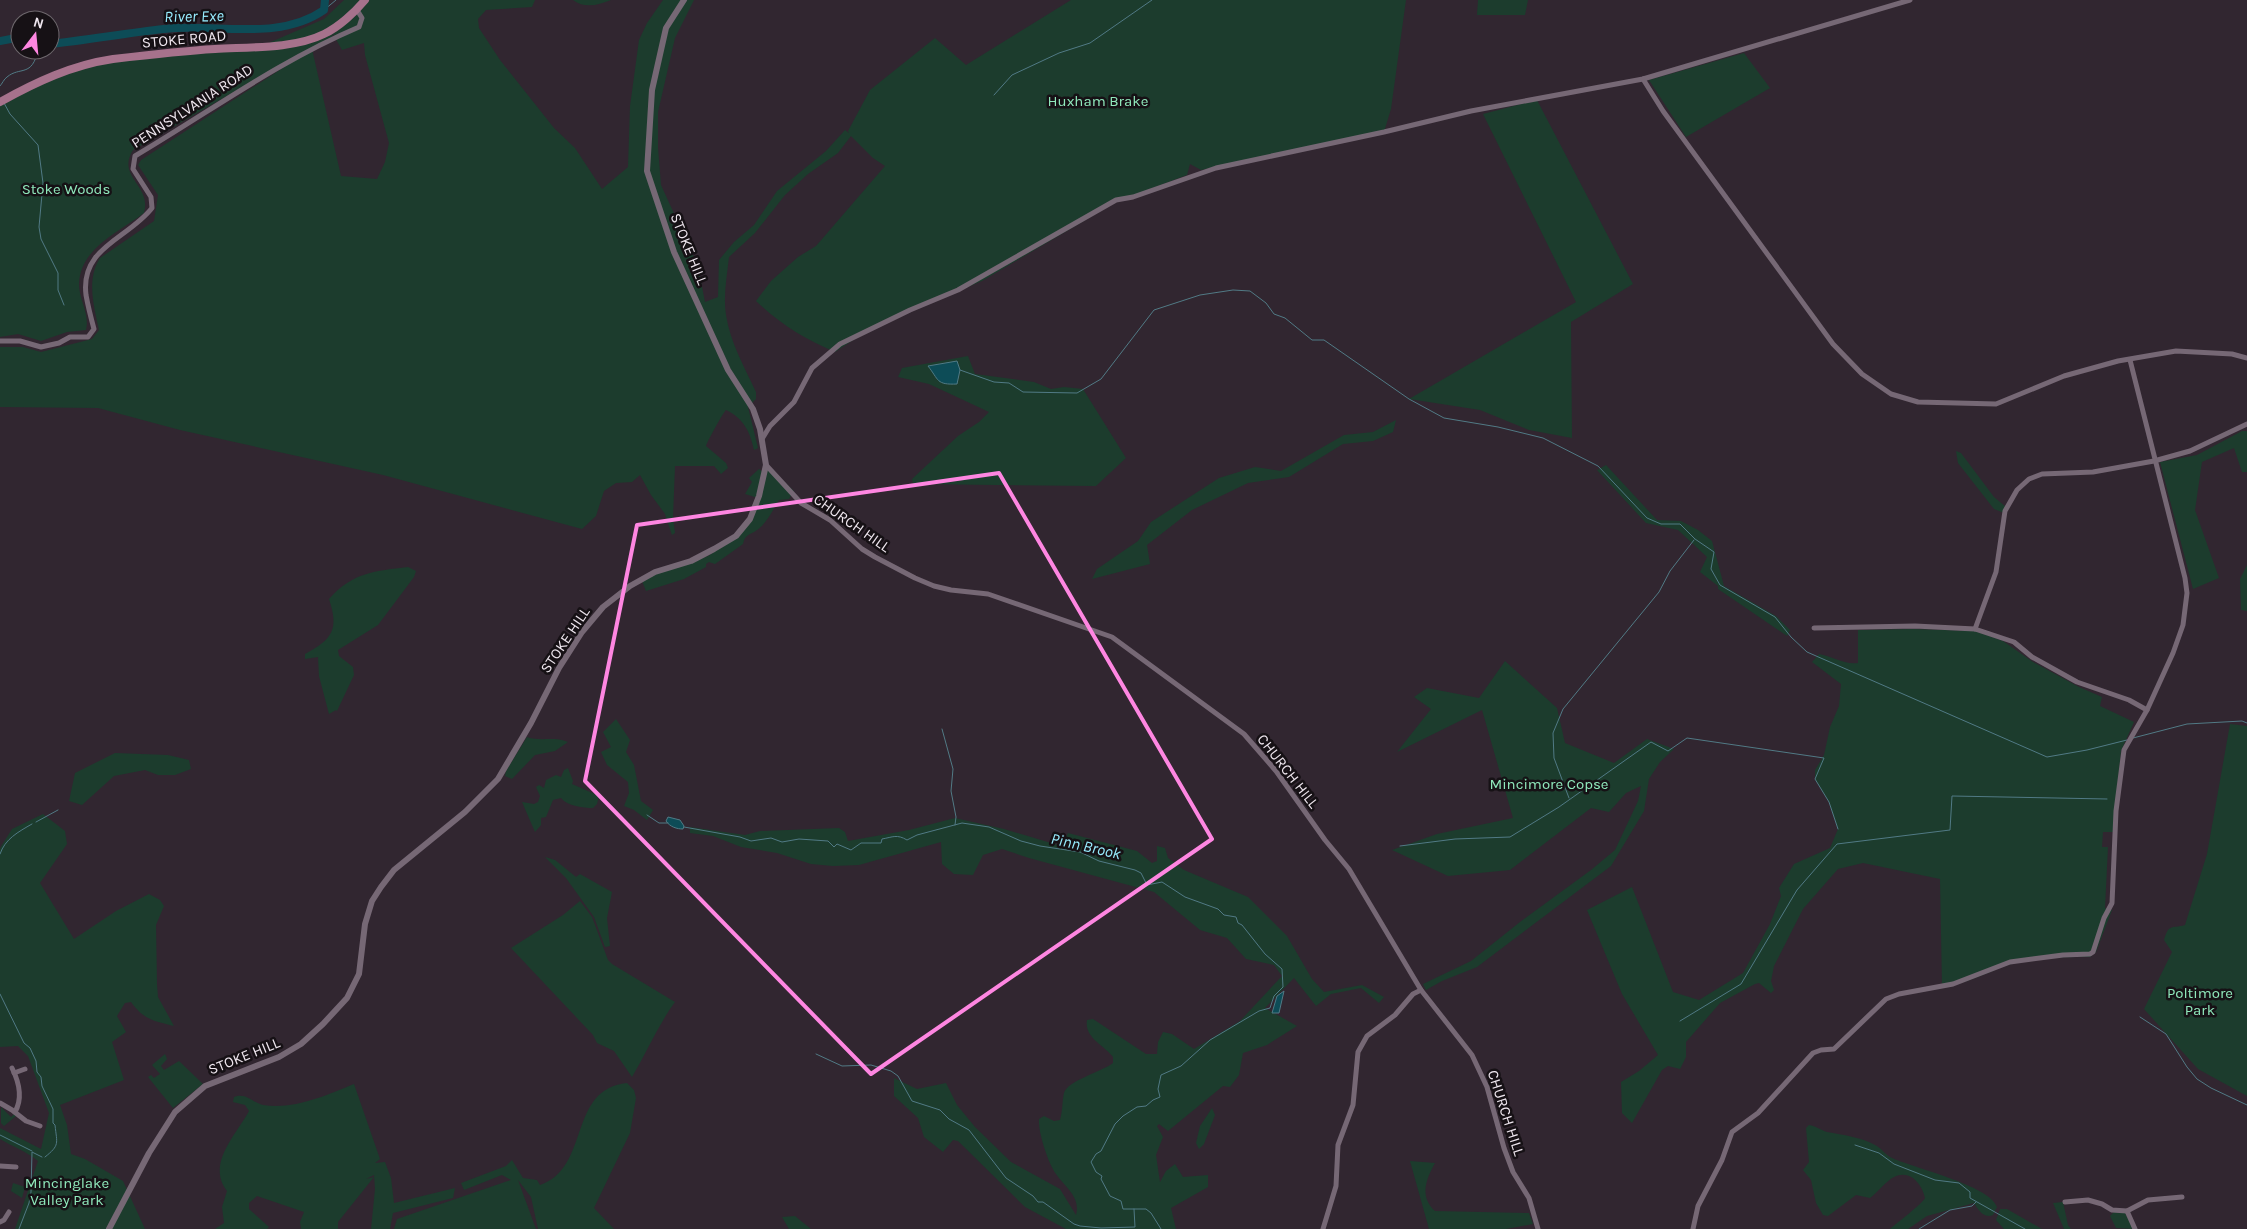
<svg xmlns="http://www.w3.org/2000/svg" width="2247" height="1229" font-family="Karla,sans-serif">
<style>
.green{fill:#1c3c2d}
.water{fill:#0d4c57;stroke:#517a85}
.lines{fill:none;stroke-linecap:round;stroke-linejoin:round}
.stream{stroke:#517a85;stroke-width:1}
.river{stroke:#0d4c57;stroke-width:8}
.minor{stroke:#766875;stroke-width:5}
.tertiary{stroke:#766875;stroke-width:6}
.primary{stroke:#a6728c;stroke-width:8}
.marked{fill:none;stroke:#fe86e1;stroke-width:4;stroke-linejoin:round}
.labels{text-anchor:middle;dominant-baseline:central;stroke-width:5;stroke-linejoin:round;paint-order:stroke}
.street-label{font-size:15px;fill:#efe7ef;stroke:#161115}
.park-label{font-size:15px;fill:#90e9bc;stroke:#161115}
.water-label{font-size:16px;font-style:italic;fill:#97ecfe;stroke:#161115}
</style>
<rect width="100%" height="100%" fill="#312630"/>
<g class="green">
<path d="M344,0H535L532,7L486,10L478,19L479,28L500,60L554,128L575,148L602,189L628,167L630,106L639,40L647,23L663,0H694L675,38L658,112V147L661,185L698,266L705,302L718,297L719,260L734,242L754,225L777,191L826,151L845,130L849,133L848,131L870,90L935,38L966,65L1071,0H1406L1391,109L1384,132L1201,170L1190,164L1187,175L1116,202L982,281L873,327L835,352C804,339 780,324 756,301L771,281L798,257L816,246L885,166L873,158L851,136L838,153L808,174L785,195L755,233L729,257C727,276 723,296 726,315C730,342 745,368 756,392V399L748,407L758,448L754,450C750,431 743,418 726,410C723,413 707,442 706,446L726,463L728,468L721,474L714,466H675L673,518L675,533L672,535L665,514L651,495L640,475L632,482L616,483L604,491L596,516L582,529L383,475L180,430L98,408L0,407V347H23L41,352L92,339L99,330C94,306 86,280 100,258L154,221L158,195L138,165L141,160L312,49L341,176L377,179L385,162L389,143L365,55L364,43L342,50L333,34L331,40L305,51L133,150C116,177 152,185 144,213C119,232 80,248 79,284C79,300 90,314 86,330L67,332L41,341L18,334L0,337V101L46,78L117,59L257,48L324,19Z"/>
<path d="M573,0H611C598,5 585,9 573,0Z"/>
<polygon points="1478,0 1528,0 1525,15 1477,15"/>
<polygon points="1744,53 1770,88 1686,137 1649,80"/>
<polygon points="1537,100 1633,284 1571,322 1572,438 1529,430 1480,410 1409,399 1576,302 1483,114"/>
<polygon points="968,356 975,374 1034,382 1051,389 1064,387 1083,389 1126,458 1096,486 913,484 912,479 958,436 979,422 989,412 929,384 898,377 902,368"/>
<polygon points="1396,420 1393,432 1373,441 1343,444 1289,477 1248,483 1192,510 1147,545 1150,564 1092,579 1097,569 1138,541 1151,522 1219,478 1255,467 1281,471 1344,435 1373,432"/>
<polygon points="2242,431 2247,431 2247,472 2242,472 2234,448 2202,462 2195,510 2219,578 2193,589 2160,462 2197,455"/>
<polygon points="1956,451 1961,453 1994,497 2006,507 2004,513 1994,509 1958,463"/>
<polygon points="1606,465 1657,520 1681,521 1698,530 1712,541 1724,586 1776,616 1790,630 1787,636 1718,589 1718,586 1700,572 1707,557 1678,530 1646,523 1597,470"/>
<path d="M769,467L794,491L789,499L779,500C773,510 766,524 757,530C750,535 745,534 743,544L715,564L709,562L706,564V567L684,579L646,591L642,581L657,572L708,556L740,534L758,498L745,494L752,482L749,478L759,469L763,472Z"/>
<polygon points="2247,565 2247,611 2241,610 2240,579"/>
<path d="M408,567L416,571L414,577L378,625L338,650L339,656L353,667L354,675L337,711L336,710L329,714L319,676L318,657L305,659V654C333,639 339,629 329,599C353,572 375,571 408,567Z"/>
<path d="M1913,629L1975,631L2003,641L2033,662L2079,687L2102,697L2100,706L2134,722L2121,751L2113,832H2103L2102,847H2108L2105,908L2112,910L2096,952L2090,957C2063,957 2034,957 2008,965C1986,973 1965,984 1942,988L1940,879L1863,863L1838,869L1803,909L1774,966L1771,981L1774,990L1771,993L1759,983L1755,984L1720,1003L1686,1042V1057L1680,1069L1668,1066L1662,1070L1632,1123L1622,1113L1621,1082L1639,1071L1658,1055L1622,994L1587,910L1632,887L1673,992L1699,1000L1743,973L1770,924L1781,896L1779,888L1794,864L1830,848L1838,829L1829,802L1815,779V770L1824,755L1830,727L1839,706L1841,684L1812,662L1819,654C1832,656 1844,665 1858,663V630Z"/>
<polygon points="1505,661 1557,708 1565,743 1614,763 1647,739 1674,749 1660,762 1649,779 1644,811 1611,866 1477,967 1442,981 1426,990 1423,984 1471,961 1520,922 1591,870 1615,850 1638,801 1641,786 1626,793 1609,812 1591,808 1510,870 1448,876 1392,850 1437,834 1513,818 1482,710 1397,752 1431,709 1414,697 1427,688 1479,698"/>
<polygon points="616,719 630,740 626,752 634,765 641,801 653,810 647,820 634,810 624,806 629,793 628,782 607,765 601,752 611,747 603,732"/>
<path d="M2230,724L2247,726V1096L2198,1069L2144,1009L2172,952L2164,940C2169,923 2171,929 2185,925L2207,854Z"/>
<path d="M527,737C541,742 554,736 568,742L555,751L535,755L512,779L505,776L506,771Z"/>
<polygon points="115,753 168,755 189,760 191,769 175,775 158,775 145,770 114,776 82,805 69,801 75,773"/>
<path d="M568,768L573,781L572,784L599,796L597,804L593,808C584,808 567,806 561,798L553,800L546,817L541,818V825L535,832L522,802L534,804L538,802L540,796L536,787L539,785L544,788L546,780L556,775L561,777L564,770Z"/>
<path d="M43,814L65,831L67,844L40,883L74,939L116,911L149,894L160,900L164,906L156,925L157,984L158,997L174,1026C154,1021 144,1020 131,1002L125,1003L117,1016L126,1032L112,1042L124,1080L60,1105L67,1125L71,1154L85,1159L123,1181L145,1229H15L38,1161C26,1151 13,1147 0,1139V1128L41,1149L49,1113L28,1056L18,1046L0,1047V848L12,829Z"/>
<path d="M955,818L1004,829L1061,846L1068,833L1137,851L1152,863L1157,861V846L1165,848L1168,858L1184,870L1248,897L1287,936L1312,979L1324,992L1362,985L1384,997L1379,1003L1361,988L1331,994L1316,1006L1294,978L1265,1008L1297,1026L1267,1045L1243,1053L1239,1075L1230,1087L1223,1086L1168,1131L1159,1124L1157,1126L1163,1137L1156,1155L1160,1182L1166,1171L1175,1164L1183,1177L1208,1175V1187L1171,1208L1176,1229H1066L1025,1207L958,1141L953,1140L943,1152L924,1137L918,1118L894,1096V1078L917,1089L946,1083L957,1105L975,1127L1011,1162L1060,1189L1076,1215C1081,1197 1065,1187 1056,1174C1048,1163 1038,1132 1039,1119L1044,1116L1054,1121L1060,1120C1063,1109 1062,1101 1064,1093C1067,1081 1101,1072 1113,1063V1057C1104,1045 1084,1038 1087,1020L1093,1019L1146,1054H1157L1158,1042L1163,1032L1172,1034L1194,1049L1240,1021L1282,976L1274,965L1246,959L1227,938L1200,930L1154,892L1029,858L1002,849L983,855L973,875L954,874L942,864L941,842L859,865L833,866L811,864L777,853L741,847L713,836L690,833V827L745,835L760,831L839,828L845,832L848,841L909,830Z"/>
<polygon points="545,857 555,860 576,877 580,874 612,892 607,918 610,946 605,947 594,917 566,878"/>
<path d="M580,901L592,917L608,960L612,964L675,1002C658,1025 647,1052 632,1077L614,1051L597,1043L593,1035L511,948L563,915Z"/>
<polygon points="165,1054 167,1059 161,1066 164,1070 179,1061 203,1084 173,1108 148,1077 151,1075 154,1078 160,1074 152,1065"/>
<path d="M627,1083L634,1090L636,1098L630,1133L594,1208L614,1229H538L531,1197L518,1180L536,1229H394L397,1219L511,1180L502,1175L464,1190L461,1183L506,1166L512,1160L523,1178L537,1180L540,1185C591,1168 567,1089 627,1083Z"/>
<path d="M354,1084L380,1159L375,1163L385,1162L391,1178L394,1203L455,1188L453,1198L393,1213L390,1229H371L375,1189L374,1175L366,1179L374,1177L338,1222V1229H301L300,1222L304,1212L257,1196L249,1203V1209L269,1227L267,1229H215L224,1223L222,1207L227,1191C206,1164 236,1135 249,1111L245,1105L233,1102L234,1097C246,1092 253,1103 263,1105C294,1110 327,1095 354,1084Z"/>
<polygon points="1,1107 11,1117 14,1114 16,1116 4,1126 1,1123"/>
<polygon points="1212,1108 1215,1115 1204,1144 1199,1149 1196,1143 1200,1126"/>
<path d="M1809,1125C1816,1126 1821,1130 1827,1132C1843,1135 1861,1137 1875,1145C1881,1148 1885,1154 1890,1157C1912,1168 1990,1185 1997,1207L1993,1215C1983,1219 1978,1209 1974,1203L1927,1216L1908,1229H1890C1898,1222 1922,1204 1925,1198C1922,1184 1910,1169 1894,1177C1886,1181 1878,1192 1870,1198L1856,1195L1828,1216L1823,1215L1816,1203L1811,1180L1803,1170L1809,1162L1806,1128Z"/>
<path d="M1410,1161L1435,1163C1426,1179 1419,1197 1435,1211L1529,1213L1533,1224L1506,1229H1429Z"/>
<polygon points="13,1183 25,1187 22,1198 11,1191"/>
<polygon points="2063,1202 2068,1225 2071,1229 2064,1229 2053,1203"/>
<polygon points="2000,1209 2007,1209 2042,1229 2004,1229 1996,1220"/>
<polygon points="2114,1212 2125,1213 2134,1229 2116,1228 2110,1216"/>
<polygon points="795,1216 811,1229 789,1229 782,1217"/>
</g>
<g class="water">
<path d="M957,361L960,370L957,384C936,385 939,380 928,366Z"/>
<path d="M668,817L680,820L684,826L683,829C677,829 670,827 666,821Z"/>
<polygon points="1284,991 1279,1013 1272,1013 1277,996"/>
</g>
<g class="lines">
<g class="stream">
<polyline points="324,10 336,0"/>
<path d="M0,86C2,84 4,79 7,77C20,66 32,78 38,50"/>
<polyline points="994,95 1012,75 1059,53 1090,43 1152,0"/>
<polyline points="4,103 10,114 38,145 43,183 39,227 41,239 58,273 58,290 64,305"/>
<polyline points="960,370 994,382 1009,383 1023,392 1077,393 1101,379 1154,310 1200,295 1233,290 1250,291 1266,303 1274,314 1285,318 1312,340 1324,340 1409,399 1444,418 1498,427 1543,438 1598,466 1647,518 1661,524 1680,524 1695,539 1714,552 1711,569 1720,585 1775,617 1791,637 1807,652 2047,757 2087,750 2127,740"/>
<polyline points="942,729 953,769 951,791 956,817 955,825"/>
<polyline points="2133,738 2187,724 2242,721 2247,723"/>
<polyline points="1569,798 1554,758 1553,733 1563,709 1659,592 1670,571 1694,540"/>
<polyline points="647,815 659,823 668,823"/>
<polyline points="36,822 58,810"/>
<path d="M684,827L740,837L751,841L771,838L782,842L799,839L828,841L834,847L837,844L851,850L861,843H881L882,839C893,837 897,834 907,840L917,835L962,823L989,827L1021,841L1040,846L1080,852L1099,861L1135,870L1141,873L1147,885L1162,882L1185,897L1218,909L1224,915L1236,917L1238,923L1242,925L1265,954L1282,969L1283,987L1274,996L1270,1008L1259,1011L1210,1040L1181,1066L1161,1075L1158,1089L1160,1097L1153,1100L1146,1106L1137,1107L1123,1116L1115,1124L1101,1151L1096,1154L1091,1162L1096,1172L1102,1176L1101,1179L1110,1196L1121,1201L1123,1209H1146L1151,1213L1161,1229"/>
<polyline points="1400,846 1455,839 1510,837 1559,807 1651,742 1668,751 1687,738 1824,758 1815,779 1829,802 1838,829"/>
<path d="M0,854C5,839 18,832 32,824"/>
<path d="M0,994L24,1043L30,1048L36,1061L37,1072L41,1077L42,1086L53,1109V1123L55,1125C57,1144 60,1145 45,1157"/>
<polyline points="2140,1017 2166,1034 2187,1067 2197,1079 2211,1088 2247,1105"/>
<polyline points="1680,1021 1741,984 1797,890 1837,844 1950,830 1952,796 2107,799"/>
<polyline points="816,1054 842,1066 871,1065 891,1071 898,1076 912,1101 940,1110 949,1119 969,1130 1006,1178 1033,1196 1038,1202 1043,1202 1074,1224 1080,1226 1101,1228 1135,1227 1134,1209"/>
<polyline points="0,1135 32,1151"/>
<polyline points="1855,1145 1879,1153 1894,1164 1935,1180 1959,1183 1970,1192 1970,1198 2025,1229"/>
<polyline points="19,1229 29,1203 31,1192 32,1152 42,1157"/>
<polyline points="1919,1229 1950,1210 1972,1206 1976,1202"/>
</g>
<g class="river">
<polyline points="0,41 16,38 20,39"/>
<path d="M50,44C88,40 126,33 164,29C216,23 278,42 324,10L325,0"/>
</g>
<g class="minor">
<polyline points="1643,79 1663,111 1833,344 1862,374 1891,394 1918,402 1996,404 2064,376 2118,361 2176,351 2232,354 2247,358"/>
<path d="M0,341H20L41,347L59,343L70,337H88L94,329C91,318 88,306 86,295C80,247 128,239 152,208L151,197L133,169L135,156C211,111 277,62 359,27L362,18L357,10"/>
<polyline points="762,439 770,426 794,402 812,368 840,344 910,310 958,290 1116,200 1133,197 1216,168 1384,132 1471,111 1643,79 1910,0"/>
<polyline points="766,465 801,503 830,520 862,549 875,557 915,578 934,586 951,590 988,594 1112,637 1244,734 1276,771 1325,840 1349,869 1421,990 1472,1055 1487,1087 1504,1148 1513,1172 1529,1198 1538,1229"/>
<polyline points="1814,628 1915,626 1975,629 2014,642 2032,657 2077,682 2129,700 2147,710"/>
<polyline points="1975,629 1996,572 2005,511 2017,490 2029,479 2042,474 2093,472 2154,461 2190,451 2247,424"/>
<path d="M12,1068C19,1082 23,1098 15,1112"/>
<polyline points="14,1073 25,1069"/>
<polyline points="0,1103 12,1110 26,1121 40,1126"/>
<polyline points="0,1166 16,1167"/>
<polyline points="2065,1202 2088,1200 2102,1204 2112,1210 2127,1211 2148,1200 2182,1197"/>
<polyline points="2127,1211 2135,1229"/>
<polyline points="0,1222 4,1220 9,1212"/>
<polyline points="1323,1229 1336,1186 1338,1145 1353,1105 1358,1052 1367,1036 1395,1015 1413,994 1421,990"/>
<polyline points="1693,1229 1698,1206 1722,1160 1732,1132 1758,1113 1813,1053 1821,1050 1834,1049 1886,999 1899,994 1953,984 2010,962 2063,955 2090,954 2093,952 2104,918 2112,903 2116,811 2124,750 2147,710 2173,653 2183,625 2187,593 2185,578 2130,360"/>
</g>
<polyline class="tertiary" points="109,1229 149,1153 175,1112 205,1086 279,1057 301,1044 323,1024 347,998 359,974 365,924 372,901 381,887 394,870 465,812 498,779 531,723 559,668 582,632 603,607 630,586 655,572 691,561 714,549 736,536 750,519 759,496 766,465 760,429 753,409 728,370 674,252 647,171 652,90 666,28 684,0"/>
<path class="primary" d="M0,102C36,82 72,65 113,59C147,55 182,51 215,49C248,47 294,49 324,34C339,27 355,12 365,0"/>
</g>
<path class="marked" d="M999,473L1212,839L871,1074L585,781L637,525Z"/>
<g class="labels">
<g class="street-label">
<text transform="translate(184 39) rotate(-5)">STOKE ROAD</text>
<text transform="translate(192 106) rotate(-33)">PENNSYLVANIA ROAD</text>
<text transform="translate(689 249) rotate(68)">STOKE HILL</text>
<text transform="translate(852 523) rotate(35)">CHURCH HILL</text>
<text transform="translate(565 640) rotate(-56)">STOKE HILL</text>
<text transform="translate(1288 771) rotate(52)">CHURCH HILL</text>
<text transform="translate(244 1056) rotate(-22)">STOKE HILL</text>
<text transform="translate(1506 1113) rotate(72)">CHURCH HILL</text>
</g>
<g class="park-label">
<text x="1098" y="101">Huxham Brake</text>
<text x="66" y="189">Stoke Woods</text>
<text x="1549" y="784">Mincimore Copse</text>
<text x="2200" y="993">Poltimore<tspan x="2200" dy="17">Park</tspan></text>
<text x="67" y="1183">Mincinglake<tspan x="67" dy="17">Valley Park</tspan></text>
</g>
<g class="water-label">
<text transform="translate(194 16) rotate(-1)">River Exe</text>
<text transform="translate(1086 846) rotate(13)">Pinn Brook</text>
</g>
</g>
<g transform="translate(35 35) rotate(16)"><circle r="24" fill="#161115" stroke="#6d676c"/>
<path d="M0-4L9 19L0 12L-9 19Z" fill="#fe86e1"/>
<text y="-8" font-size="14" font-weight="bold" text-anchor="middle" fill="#efe7ef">N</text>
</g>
</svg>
